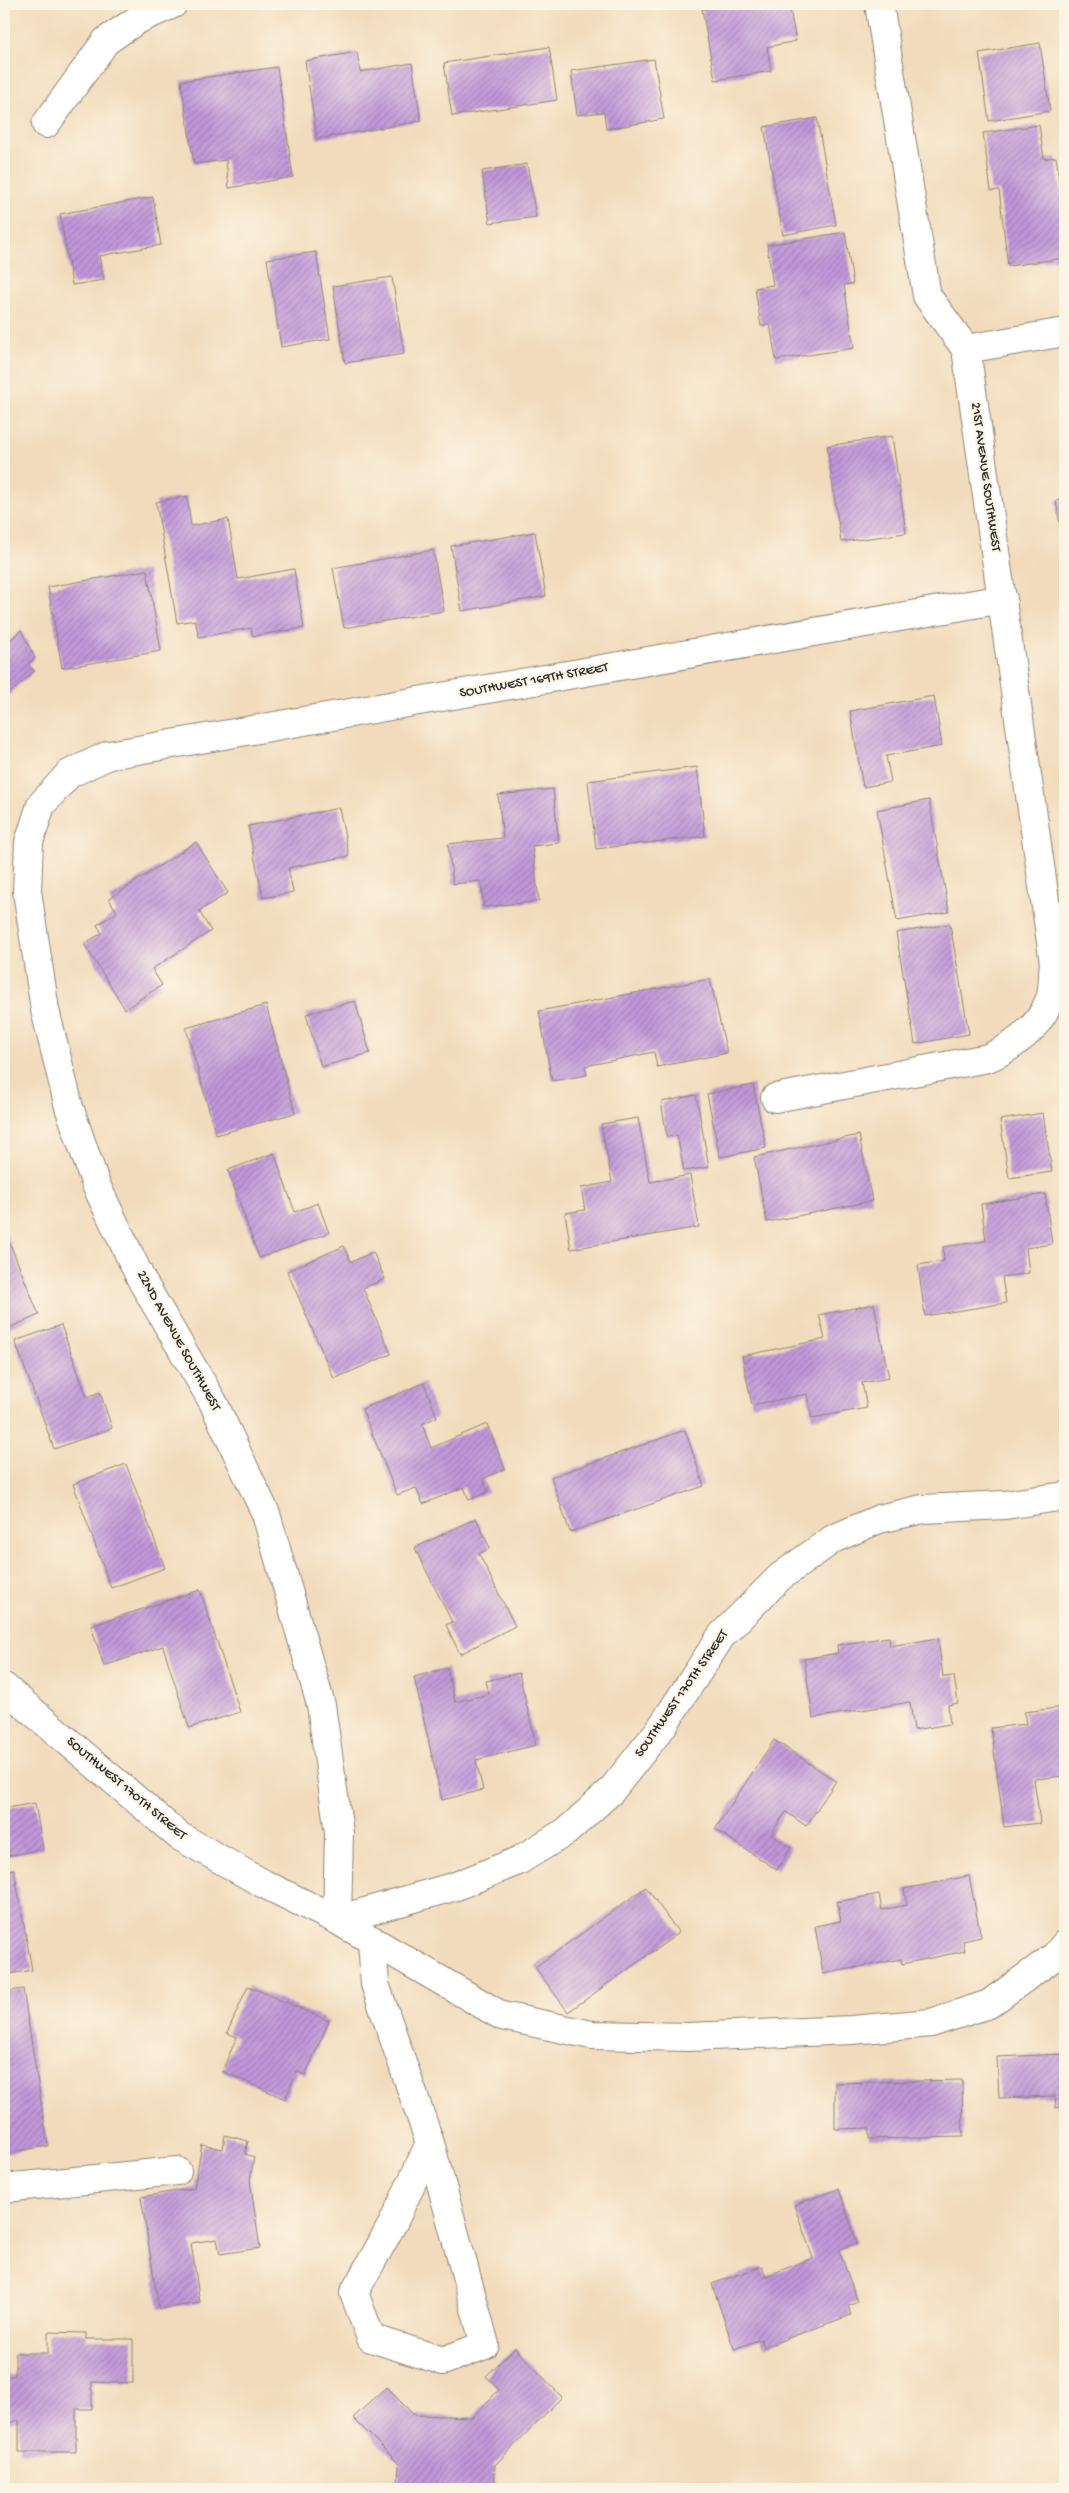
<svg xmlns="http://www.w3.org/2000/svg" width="1069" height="2493" font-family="'Gochi Hand',sans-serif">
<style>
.building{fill:url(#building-hatch)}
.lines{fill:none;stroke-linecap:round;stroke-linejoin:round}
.minor-casing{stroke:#8e8374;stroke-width:30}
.minor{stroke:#fff;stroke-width:28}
.labels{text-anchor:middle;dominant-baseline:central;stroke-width:4.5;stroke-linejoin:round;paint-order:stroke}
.street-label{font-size:14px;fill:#2b2b2b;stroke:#fcf5e5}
</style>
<defs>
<pattern id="building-hatch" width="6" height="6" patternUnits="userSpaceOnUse" patternTransform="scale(1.25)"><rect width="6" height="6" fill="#c197da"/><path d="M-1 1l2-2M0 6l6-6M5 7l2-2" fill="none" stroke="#9d7bb1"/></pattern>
</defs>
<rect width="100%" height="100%" fill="#fcf5e5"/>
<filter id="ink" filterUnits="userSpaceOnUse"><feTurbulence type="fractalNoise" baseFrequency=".02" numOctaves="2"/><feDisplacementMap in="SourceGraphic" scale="10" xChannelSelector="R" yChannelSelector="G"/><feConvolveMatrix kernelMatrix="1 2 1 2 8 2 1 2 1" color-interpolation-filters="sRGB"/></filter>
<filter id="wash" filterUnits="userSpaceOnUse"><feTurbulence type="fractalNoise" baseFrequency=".0096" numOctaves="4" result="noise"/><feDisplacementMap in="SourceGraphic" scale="20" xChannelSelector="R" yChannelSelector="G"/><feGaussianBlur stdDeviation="1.12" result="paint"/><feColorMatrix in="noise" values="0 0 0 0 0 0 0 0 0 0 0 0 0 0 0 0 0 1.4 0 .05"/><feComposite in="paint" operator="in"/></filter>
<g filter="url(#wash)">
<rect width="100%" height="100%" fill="#f2dbbc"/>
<g id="blocks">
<g class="building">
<polygon points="731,4 789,4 796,41 767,47 771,71 715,80 702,9"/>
<polygon points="1040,43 1050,111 989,121 979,53"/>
<polygon points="549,47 557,100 452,116 444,63"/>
<polygon points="357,52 360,72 412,63 421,121 317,139 305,61"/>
<polygon points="654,59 664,119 606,129 604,112 577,115 571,71"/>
<polygon points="277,67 293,177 229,188 226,160 194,164 181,81"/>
<polygon points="817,118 836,225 783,235 764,127"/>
<polygon points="1039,125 1044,159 1056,157 1065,220 1065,258 1008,266 999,190 991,191 983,133"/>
<polygon points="527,164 536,217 490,223 482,171"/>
<polygon points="153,197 161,245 99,256 104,280 72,285 60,214"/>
<polygon points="845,232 853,284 844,285 854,348 776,360 770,324 761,326 755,288 773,285 767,245"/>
<polygon points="316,252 330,339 281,347 267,259"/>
<polygon points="392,277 404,354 345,363 333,286"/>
<polygon points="892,436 906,533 841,542 827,446"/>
<polygon points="187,496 191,526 228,519 238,579 294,569 304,628 253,636 251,628 199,637 195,620 177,623 156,502"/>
<polygon points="1065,499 1065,549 1064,549 1056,501"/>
<polygon points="535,532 546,596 462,611 451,546"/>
<polygon points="433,550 444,611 344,628 333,568"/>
<polygon points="147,570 161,651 62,668 48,587"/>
<polygon points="21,630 35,658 28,664 34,671 4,699 4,637 8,642"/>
<polygon points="934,696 942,746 886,756 891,782 863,787 850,711"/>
<polygon points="697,767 705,836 596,849 588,781"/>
<polygon points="553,789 559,843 532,846 539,901 484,907 481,881 453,884 448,844 503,838 498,795"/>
<polygon points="929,800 949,912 897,921 877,810"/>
<polygon points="339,808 349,856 288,868 293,892 263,898 248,826"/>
<polygon points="196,842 228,893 199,911 211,931 152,969 162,985 125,1009 84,944 102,933 97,925 117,912 109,899"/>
<polygon points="950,924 969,1034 915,1044 896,933"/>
<polygon points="710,979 727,1053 657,1067 654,1052 585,1066 587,1075 552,1081 539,1011"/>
<polygon points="355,1001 370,1053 321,1067 306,1014"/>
<polygon points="266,1005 295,1113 216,1135 186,1028"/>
<polygon points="753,1085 766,1148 720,1157 707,1094"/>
<polygon points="696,1095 709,1167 684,1171 677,1135 667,1137 661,1102"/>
<polygon points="1043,1113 1052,1172 1009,1178 1000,1120"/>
<polygon points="638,1118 650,1182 690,1175 699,1227 571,1249 565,1213 585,1210 581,1188 612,1182 601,1124"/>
<polygon points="859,1135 872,1201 767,1222 754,1157"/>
<polygon points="274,1153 295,1212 318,1203 329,1233 259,1258 228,1170"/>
<polygon points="1045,1194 1052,1244 1026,1248 1029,1273 1002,1277 1006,1303 925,1316 918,1265 944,1261 943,1247 986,1241 981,1204"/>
<polygon points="4,1229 39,1315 4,1330"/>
<polygon points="344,1246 351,1262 373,1252 385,1279 363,1288 391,1354 334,1379 287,1271"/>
<polygon points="874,1304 889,1378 862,1383 867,1408 812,1418 807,1394 752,1405 742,1356 825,1339 819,1315"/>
<polygon points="61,1325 87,1397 100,1392 112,1428 54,1449 15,1341"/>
<polygon points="424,1383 437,1417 422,1424 431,1448 487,1424 505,1469 483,1479 488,1492 469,1500 464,1487 423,1504 416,1488 397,1495 362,1409"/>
<polygon points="685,1430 704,1486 570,1532 551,1477"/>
<polygon points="126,1464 165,1568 111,1588 73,1484"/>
<polygon points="476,1518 490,1548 479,1554 515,1626 460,1654 446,1625 452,1622 415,1548"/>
<polygon points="200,1590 240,1712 189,1728 163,1646 104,1666 91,1626"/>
<polygon points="889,1637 890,1646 938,1638 943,1677 954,1676 958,1703 948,1705 950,1724 914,1730 910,1702 813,1718 804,1659 838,1653 837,1645"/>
<polygon points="447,1668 455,1702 489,1694 486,1681 519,1673 536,1745 476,1760 483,1790 442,1800 414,1677"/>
<polygon points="1065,1707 1065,1776 1034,1779 1040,1823 1004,1827 991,1728 1026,1724 1024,1712"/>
<polygon points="774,1740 836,1781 806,1826 786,1812 771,1834 791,1848 777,1870 715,1829"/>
<polygon points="4,1803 7,1808 35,1803 43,1849 7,1856 4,1853"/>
<polygon points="14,1869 32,1970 4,1975 4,1871"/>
<polygon points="969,1876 981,1937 963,1941 965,1951 902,1964 901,1959 823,1974 815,1926 841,1921 837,1902 879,1894 882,1910 907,1905 904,1889"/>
<polygon points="646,1887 679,1933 568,2012 535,1967"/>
<polygon points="248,1986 329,2021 305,2075 297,2071 285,2099 222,2071 237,2037 227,2033"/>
<polygon points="23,1989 48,2146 4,2153 4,1992"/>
<polygon points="1065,2054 1065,2107 1056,2108 1055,2096 999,2098 997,2057"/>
<polygon points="962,2080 963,2137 869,2139 869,2128 835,2129 835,2083"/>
<polygon points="225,2135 248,2141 245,2154 254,2157 250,2180 260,2248 220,2254 217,2239 191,2243 200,2303 159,2309 141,2197 194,2188 202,2145 223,2149"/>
<polygon points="839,2189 857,2243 839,2250 858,2302 848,2306 851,2315 764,2347 761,2339 734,2349 712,2284 762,2266 766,2276 813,2258 794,2205"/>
<polygon points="48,2332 86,2333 86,2339 133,2339 133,2383 92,2382 92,2409 76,2409 76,2452 19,2452 19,2420 4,2424 4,2376 15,2376 15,2353 48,2353"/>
<polygon points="515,2348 562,2397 495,2465 494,2488 398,2485 399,2464 353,2418 386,2387 414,2415 472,2417 499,2390 486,2376"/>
</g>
</g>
</g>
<g filter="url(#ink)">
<use href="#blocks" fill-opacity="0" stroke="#8e8374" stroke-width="1"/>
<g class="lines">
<defs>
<g id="minor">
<polyline points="46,124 106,41 137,20 173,4"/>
<polyline points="966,349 1065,332"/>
<polyline points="1003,599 109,755 69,774 41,805 29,842 27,891 45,1010 69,1107 96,1185 142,1281 213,1402 266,1514 321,1705 339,1832 337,1920 502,2016 592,2035 689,2037 852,2030 931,2023 989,2004 1055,1956 1065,1944"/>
<path d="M775,1098L988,1058C1013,1047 1039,1028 1049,1001C1054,991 1052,975 1054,963L966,349L927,296L879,4"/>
<polyline points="4,1687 179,1836 264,1884 337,1920 456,1886 518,1861 567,1831 611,1791 661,1728 722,1635 780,1577 833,1539 879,1519 923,1509 1005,1505 1065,1496"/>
<polyline points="372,1940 375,1984 430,2143 485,2345 443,2361 371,2338 354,2293 393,2223 430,2143"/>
<polyline points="4,2188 177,2171"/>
</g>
</defs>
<use href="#minor" class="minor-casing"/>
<use href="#minor" class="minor"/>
</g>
</g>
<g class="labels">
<g class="street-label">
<text transform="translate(985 477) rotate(82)">21ST AVENUE SOUTHWEST</text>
<text transform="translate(534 681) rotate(-10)">SOUTHWEST 169TH STREET</text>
<text transform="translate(178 1341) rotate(61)">22ND AVENUE SOUTHWEST</text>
<text transform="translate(682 1694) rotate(-55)">SOUTHWEST 170TH STREET</text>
<text transform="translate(126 1789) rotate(40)">SOUTHWEST 170TH STREET</text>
</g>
</g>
<rect width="1069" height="2493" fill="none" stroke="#fcf5e5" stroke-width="20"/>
</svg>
